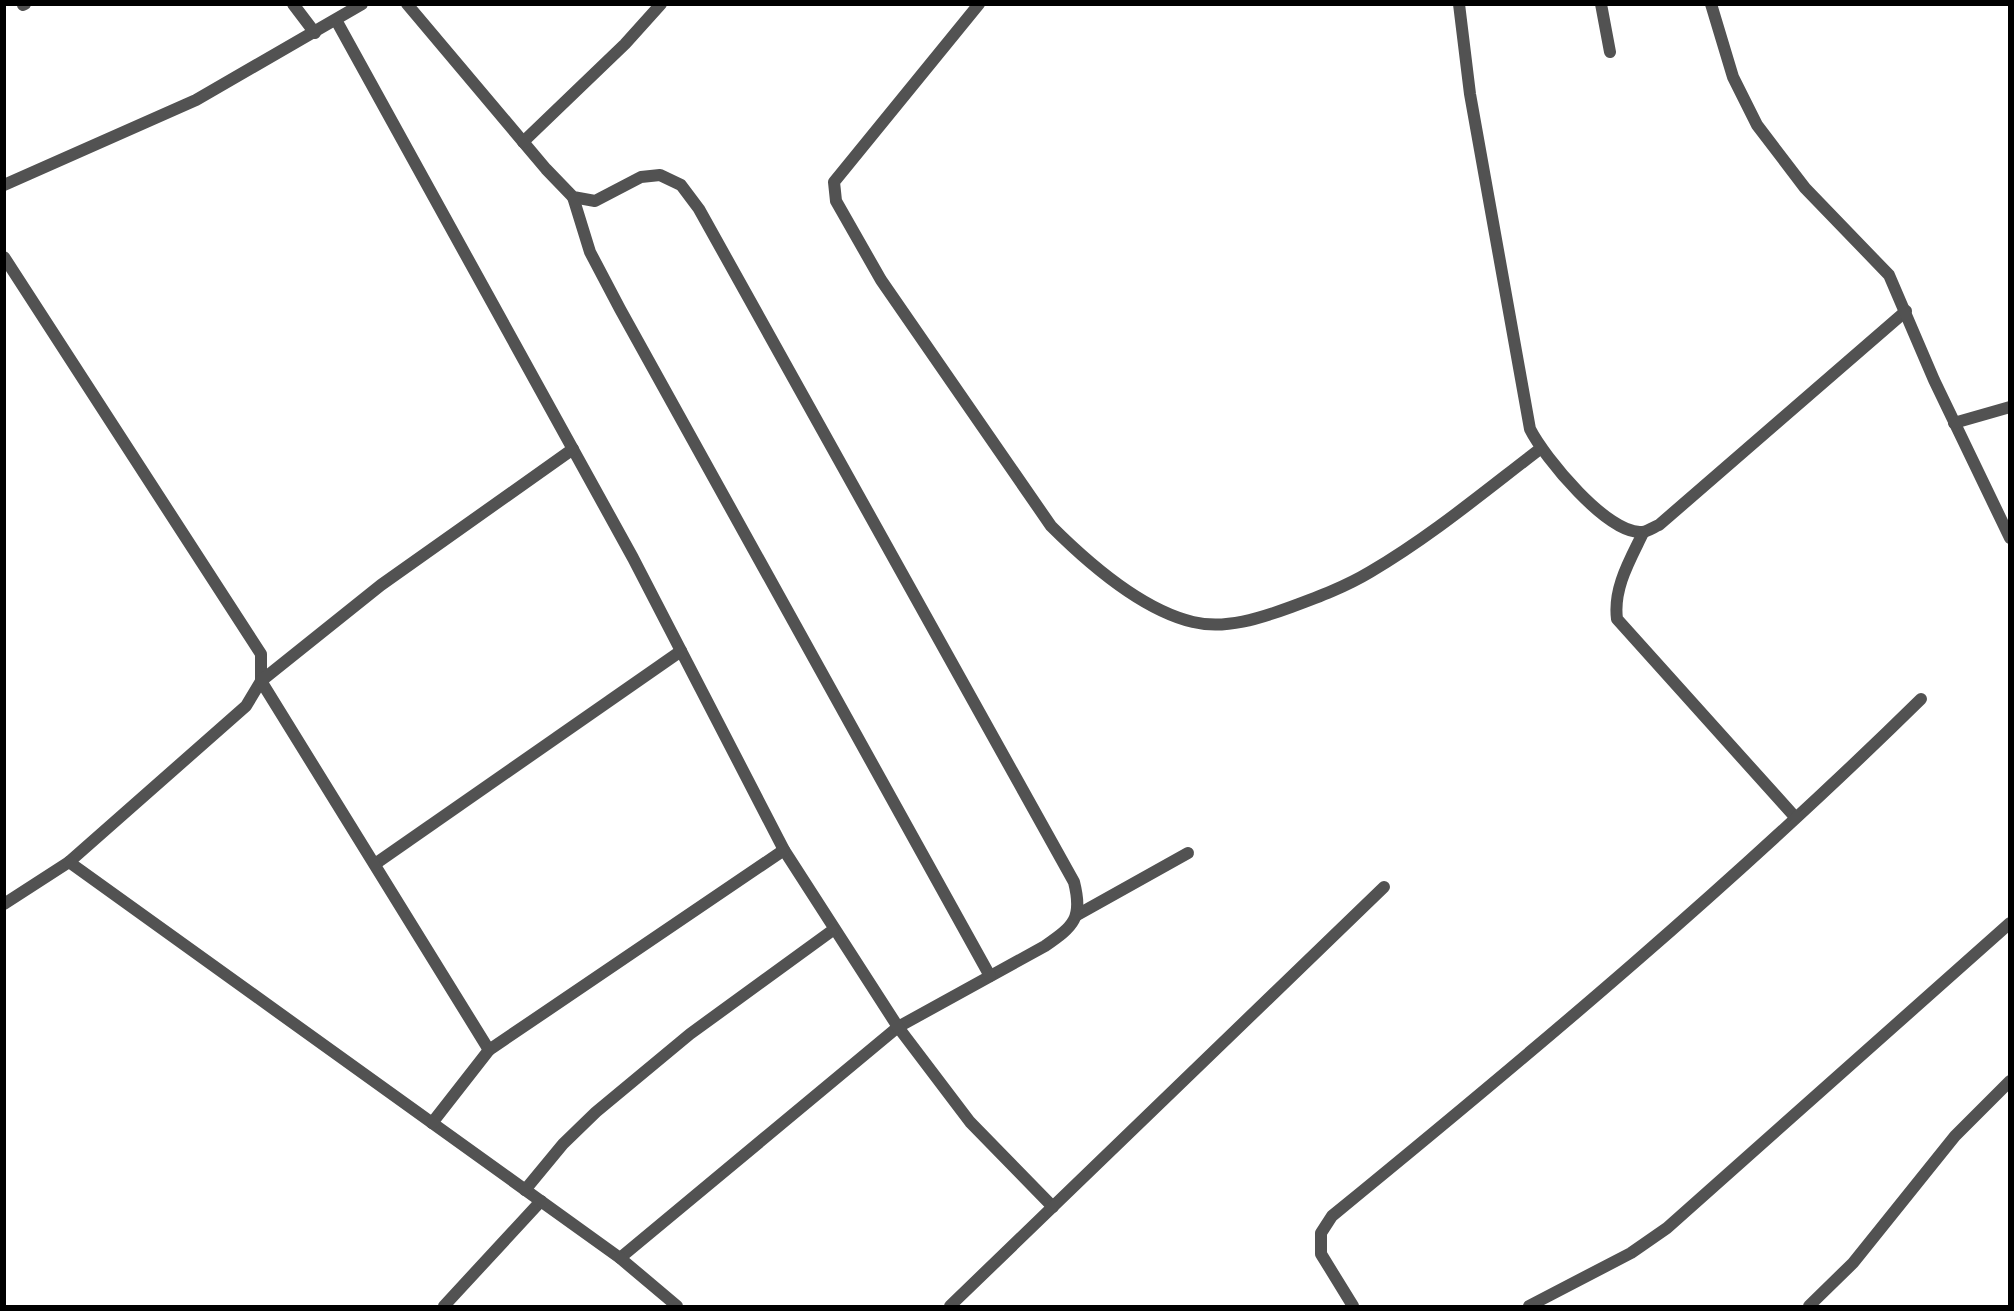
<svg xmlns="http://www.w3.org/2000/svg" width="2014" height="1311" font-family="'DM Sans',sans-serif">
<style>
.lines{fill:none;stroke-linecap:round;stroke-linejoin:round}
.service{stroke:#525252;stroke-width:12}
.minor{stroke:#525252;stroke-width:12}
</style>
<rect width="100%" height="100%" fill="#fff"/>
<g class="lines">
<polyline class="service" points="444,1306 541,1201"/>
<g class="minor">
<polyline points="293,4 315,33"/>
<path d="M407,4L546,169L573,197L595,201L641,177L660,175L681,185L699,209L1074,882C1083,918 1074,926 1045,946L898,1027L620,1258"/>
<path d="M979,4L834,182L836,201L881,280L1051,526C1087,562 1142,610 1193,622C1225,630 1261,618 1291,607C1318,597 1345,587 1370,572C1430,537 1485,491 1540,449"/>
<path d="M1459,4L1470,94L1530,429C1544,457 1608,535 1642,532C1647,532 1654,527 1659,525L1906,311"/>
<polyline points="1601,4 1610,52"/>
<polyline points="1711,4 1733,77 1757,125 1805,188 1889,275 1934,380 2010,538"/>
<polyline points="23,5 25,4"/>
<polyline points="336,20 633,558 784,850 898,1027 970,1122 1053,1207"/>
<polyline points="523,142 625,44 661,4"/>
<polyline points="4,185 196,100 362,4"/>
<polyline points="573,197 590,252 620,309 990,976"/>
<polyline points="4,257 261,654 261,681 246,706 69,862 4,904"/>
<polyline points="1954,423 2010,407"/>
<path d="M1643,533C1630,560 1613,588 1617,619L1795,817"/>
<polyline points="69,862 620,1258 677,1306"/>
<polyline points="375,864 681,651"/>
<polyline points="1077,915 1188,853"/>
<polyline points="489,1050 261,681 381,585 573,449"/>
<polyline points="432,1123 489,1050 784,850"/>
<polyline points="525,1190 563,1144 596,1112 690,1034 833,930"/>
<polyline points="950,1306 1384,887"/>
<path d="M1353,1306L1321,1254V1233L1332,1216C1534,1051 1735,882 1921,699"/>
<polyline points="1529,1306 1631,1253 1667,1228 2010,923"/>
<polyline points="1809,1306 1853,1263 1955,1136 2010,1081"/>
</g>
</g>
<rect width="2014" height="1311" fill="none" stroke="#000000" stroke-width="12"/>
</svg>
